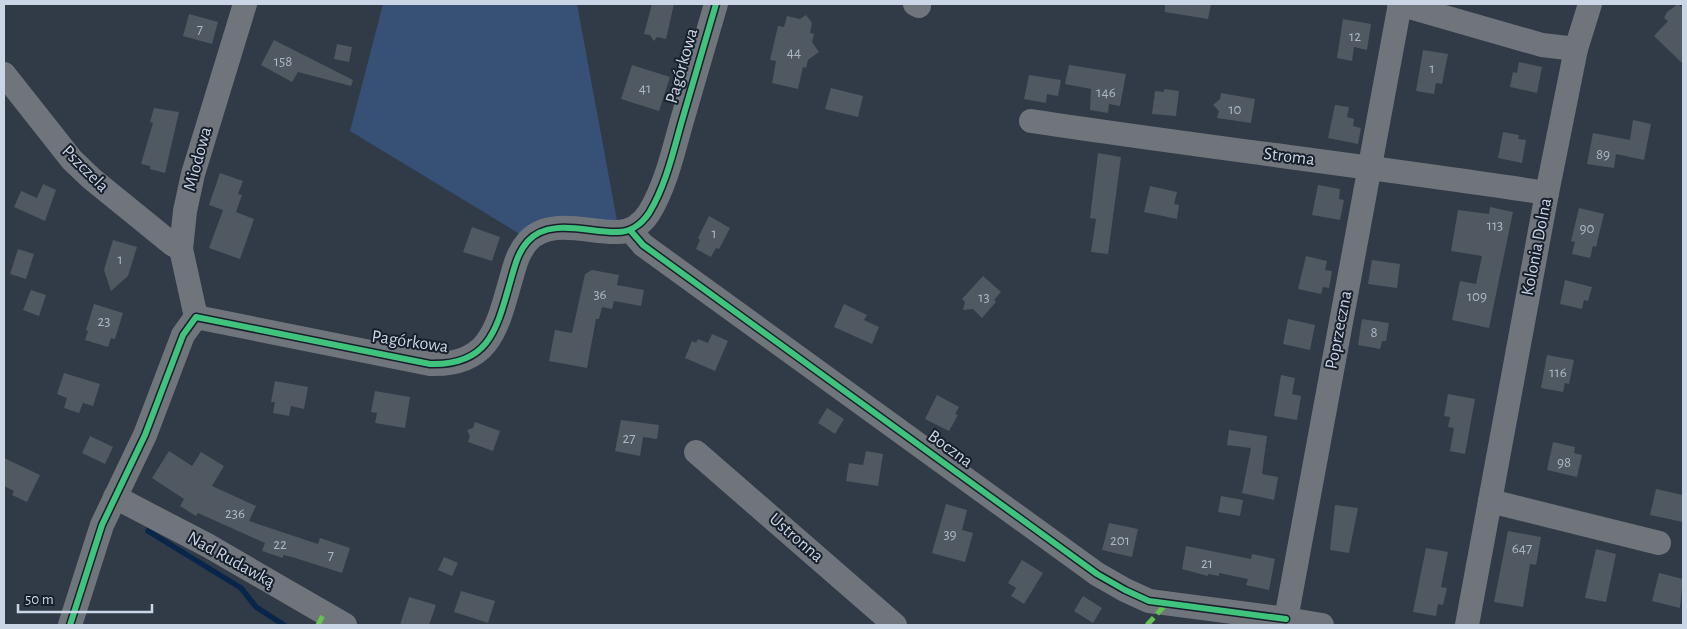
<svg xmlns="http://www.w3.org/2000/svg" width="1687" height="629" font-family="'Alegreya Sans',sans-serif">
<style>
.green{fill:#365076}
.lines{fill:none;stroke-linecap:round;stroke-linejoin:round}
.stream{stroke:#08254c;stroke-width:5.5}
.building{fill:#505862}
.minor{stroke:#70757c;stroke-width:24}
.quiet{stroke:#63c152;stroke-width:5;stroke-dasharray:10 5;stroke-linecap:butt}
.cycleway-casing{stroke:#171f2b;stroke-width:9}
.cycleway{stroke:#40c37c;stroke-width:6}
.labels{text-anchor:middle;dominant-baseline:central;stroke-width:4;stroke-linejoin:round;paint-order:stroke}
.number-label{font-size:15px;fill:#acb6c4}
.street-label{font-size:18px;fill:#cad5e5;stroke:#171f2b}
</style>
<rect width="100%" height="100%" fill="#313a47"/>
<polygon class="green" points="383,4 577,4 618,226 523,236 350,131"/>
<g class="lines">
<polyline class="stream" points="148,531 241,588 256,607 284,625"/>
</g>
<g class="building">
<polygon points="652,4 674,4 666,39 657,37 654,41 650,35 644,34"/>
<polygon points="1165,4 1211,4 1208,19 1165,12"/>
<polygon points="1678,4 1681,7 1683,5 1683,64 1654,36 1668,21 1664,18 1667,12"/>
<polygon points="189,14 218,22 212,44 183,36"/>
<polygon points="806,15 812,23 810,33 814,34 812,42 819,52 808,60 806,68 803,67 798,89 772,83 776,61 770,60 778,26 784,27 787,16 800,19"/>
<polygon points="1343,19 1371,24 1367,50 1354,47 1352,61 1337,58"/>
<polygon points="274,40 353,80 351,86 298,72 292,82 261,65"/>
<polygon points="337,44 352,47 349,62 334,59"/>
<polygon points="1423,50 1448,54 1442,84 1436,83 1434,94 1416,91"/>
<polygon points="1519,62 1542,67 1537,93 1510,87 1513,72 1517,73"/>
<polygon points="632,65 670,77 659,111 621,99"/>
<polygon points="1069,65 1126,74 1120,106 1109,104 1108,113 1090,110 1091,89 1065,84"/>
<polygon points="1029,75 1061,80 1058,96 1047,94 1046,103 1024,99"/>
<polygon points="831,88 863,96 858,117 825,109"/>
<polygon points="1164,89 1179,91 1176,116 1152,114 1155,91 1164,92"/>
<polygon points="1221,93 1255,99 1251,123 1217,118 1219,111 1213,105 1220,99"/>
<polygon points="1335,105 1349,107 1347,117 1354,119 1353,126 1361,128 1358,144 1328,138"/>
<polygon points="154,108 179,112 165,173 150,169 150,166 141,164 153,123 150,122"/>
<polygon points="1633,120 1651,124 1644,160 1616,154 1614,168 1587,164 1593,133 1630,140"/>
<polygon points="1503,132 1519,135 1518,139 1526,140 1522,163 1498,158"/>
<polygon points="1098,153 1121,157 1108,254 1091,252 1096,219 1090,218"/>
<polygon points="220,173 243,181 238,194 242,195 236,212 254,219 240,259 209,248 223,210 209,205"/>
<polygon points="43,184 56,190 45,221 14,207 21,191 37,198"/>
<polygon points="1318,185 1340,189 1339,199 1344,200 1340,220 1312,215"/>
<polygon points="1150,186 1177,192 1174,204 1179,205 1177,219 1144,212"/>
<polygon points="1490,207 1513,212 1489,328 1452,320 1460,281 1476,284 1482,256 1451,251 1458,210 1489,214"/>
<polygon points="1579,208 1604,214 1596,247 1593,246 1590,258 1572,254 1575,242 1571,241"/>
<polygon points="709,216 730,228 719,249 716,248 711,257 696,249 700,240 698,238"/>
<polygon points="472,227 500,237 492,261 463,252"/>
<polygon points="113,240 137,247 128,276 111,291 104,270"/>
<polygon points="18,249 34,254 26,279 10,274"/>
<polygon points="1306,256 1327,261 1325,270 1332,271 1329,288 1323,287 1321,294 1298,289"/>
<polygon points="1372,260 1400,264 1397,288 1368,284"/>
<polygon points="592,270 619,275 617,285 644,290 641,306 614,301 612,309 602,307 599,319 596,319 587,368 549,361 555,330 572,333 585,274"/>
<polygon points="983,276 1001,292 994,300 996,302 982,318 973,309 963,310 965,302 962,299"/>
<polygon points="1565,280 1592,287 1588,301 1584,300 1582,309 1560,304"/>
<polygon points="31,290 46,295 39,316 23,310"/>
<polygon points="94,304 123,313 115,339 111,338 108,347 85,340 88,331 86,330"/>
<polygon points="844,304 867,315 864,320 879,327 872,344 834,327"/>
<polygon points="1288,319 1315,325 1310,350 1283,344"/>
<polygon points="1362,319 1389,323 1386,341 1382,341 1380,349 1358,345"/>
<polygon points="712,334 728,341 715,371 685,358 692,341 696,343 698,339 708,343"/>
<polygon points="1547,355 1574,360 1569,384 1565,383 1563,392 1541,388"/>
<polygon points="64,373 100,384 93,406 83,403 79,413 64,408 67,398 57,394"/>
<polygon points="1281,375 1295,378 1292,394 1301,396 1297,420 1274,416"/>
<polygon points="275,381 308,387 304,409 291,406 289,416 273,413 275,402 271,402"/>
<polygon points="375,391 410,397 405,428 375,423 377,413 371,412"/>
<polygon points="1448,394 1475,399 1465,454 1450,451 1454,428 1448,427 1450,417 1444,416"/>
<polygon points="937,395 959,407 955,414 958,415 949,431 925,419"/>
<polygon points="827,408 844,419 835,434 818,423"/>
<polygon points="621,420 659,425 657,439 643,437 640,456 615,451"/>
<polygon points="475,422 500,431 493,451 468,442 470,436 467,430 473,428"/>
<polygon points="1229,430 1267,436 1262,474 1278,477 1274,500 1242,493 1251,448 1227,445"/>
<polygon points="90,436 113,447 105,464 82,453"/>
<polygon points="1553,442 1575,447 1574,453 1582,455 1577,477 1547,470"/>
<polygon points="169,451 192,466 201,452 224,466 212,486 256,506 249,521 318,544 320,538 350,548 342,573 292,557 283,555 283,558 262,551 265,543 198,513 196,516 180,506 184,499 152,478"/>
<polygon points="866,451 883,454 878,486 846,481 849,463 863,465"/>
<polygon points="4,458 40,475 27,502 12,495 14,491 4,486"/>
<polygon points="1656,489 1683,495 1683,522 1650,515"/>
<polygon points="1221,496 1243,500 1240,516 1218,512"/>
<polygon points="946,504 967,510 962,530 973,533 965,562 932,553"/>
<polygon points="1335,505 1358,508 1349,553 1330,550"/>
<polygon points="1109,523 1138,529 1132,557 1102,550"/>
<polygon points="1508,531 1541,537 1536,565 1530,564 1523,607 1494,602"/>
<polygon points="1186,546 1251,559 1252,554 1275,559 1269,590 1246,585 1248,579 1219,573 1219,576 1208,574 1208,576 1182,569"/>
<polygon points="1426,548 1448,552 1441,587 1447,588 1443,605 1438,604 1436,616 1413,612"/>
<polygon points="1596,549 1616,554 1606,602 1585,598"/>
<polygon points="444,557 458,563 452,576 438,570"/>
<polygon points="1022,560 1043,573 1024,604 1011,596 1016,588 1008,583"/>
<polygon points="1659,573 1683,579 1680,608 1652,601"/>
<polygon points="461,591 495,601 488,623 454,612"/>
<polygon points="1083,596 1102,608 1093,623 1074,611"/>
<polygon points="409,597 436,605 429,625 400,625"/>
</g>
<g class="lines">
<g class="minor">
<polyline points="915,4 919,6"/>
<polyline points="1399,4 1542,45 1576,49 1547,193 1467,625"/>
<polyline points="1576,49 1590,4"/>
<polyline points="4,74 72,160 92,179 172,244 181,249"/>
<path d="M1031,121C1203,147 1375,167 1547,193"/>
<polyline points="630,230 643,245 1097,574 1125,590 1149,601 1286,619"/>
<polyline points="196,317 181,249 185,211 193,174 245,4"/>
<polyline points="696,452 895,625"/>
<polyline points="115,497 207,545 345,625"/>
<polyline points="1490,501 1659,543"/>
<path d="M70,625L102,525L145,435L183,335L196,317L430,364C490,366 497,328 511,279C515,265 518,252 528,241C549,218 587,232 615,232C629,233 641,225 649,213C665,187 673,153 681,124C693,84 704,44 716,4"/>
<polyline points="1322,625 1286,619 1400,4"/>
</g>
<g class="quiet">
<polyline points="318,625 324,613"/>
<polyline points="1147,625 1167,603"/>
</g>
<defs>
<g id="cycleway">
<polyline points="630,230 643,245 1097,574 1125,590 1149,601 1286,619"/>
<path d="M70,625L102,525L145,435L183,335L196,317L430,364C490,366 497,328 511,279C515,265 518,252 528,241C549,218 587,232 615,232C629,233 641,225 649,213C665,187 673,153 681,124C693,84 704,44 716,4"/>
</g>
</defs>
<use href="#cycleway" class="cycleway-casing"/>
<use href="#cycleway" class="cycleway"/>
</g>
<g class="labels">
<g class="number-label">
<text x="200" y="29">7</text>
<text x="1355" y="36">12</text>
<text x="794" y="52">44</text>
<text x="283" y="61">158</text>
<text x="1432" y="68">1</text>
<text x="645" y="88">41</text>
<text x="1106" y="92">146</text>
<text x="1235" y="109">10</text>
<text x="1603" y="154">89</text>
<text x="1495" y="225">113</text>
<text x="1587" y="228">90</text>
<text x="714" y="233">1</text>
<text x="120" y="259">1</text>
<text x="600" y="294">36</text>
<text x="1477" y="296">109</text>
<text x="984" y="297">13</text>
<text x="104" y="321">23</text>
<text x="1374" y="332">8</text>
<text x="1558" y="372">116</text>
<text x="629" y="438">27</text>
<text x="1564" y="462">98</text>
<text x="235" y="513">236</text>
<text x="950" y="534">39</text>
<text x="1120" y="540">201</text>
<text x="280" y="544">22</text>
<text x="1522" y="548">647</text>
<text x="331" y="555">7</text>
<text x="1207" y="563">21</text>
</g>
<g class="street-label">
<text transform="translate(682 66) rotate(-74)">Pagórkowa</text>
<text transform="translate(1289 157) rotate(7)">Stroma</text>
<text transform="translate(198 159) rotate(-75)">Miodowa</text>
<text transform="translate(85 169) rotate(45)">Pszczela</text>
<text transform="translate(1537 247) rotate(-79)">Kolonia Dolna</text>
<text transform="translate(1339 330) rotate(-79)">Poprzeczna</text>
<text transform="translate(410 342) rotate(8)">Pagórkowa</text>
<text transform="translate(950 449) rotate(36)">Boczna</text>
<text transform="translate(796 538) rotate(41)">Ustronna</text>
<text transform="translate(231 560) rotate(29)">Nad Rudawką</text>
</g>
</g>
<rect width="1687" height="629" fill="none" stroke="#cad5e5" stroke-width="10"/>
<path d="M18 604v8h134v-8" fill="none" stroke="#cad5e5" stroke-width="2.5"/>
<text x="25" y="604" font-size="15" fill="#cad5e5" stroke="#171f2b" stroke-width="4" paint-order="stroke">50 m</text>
</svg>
